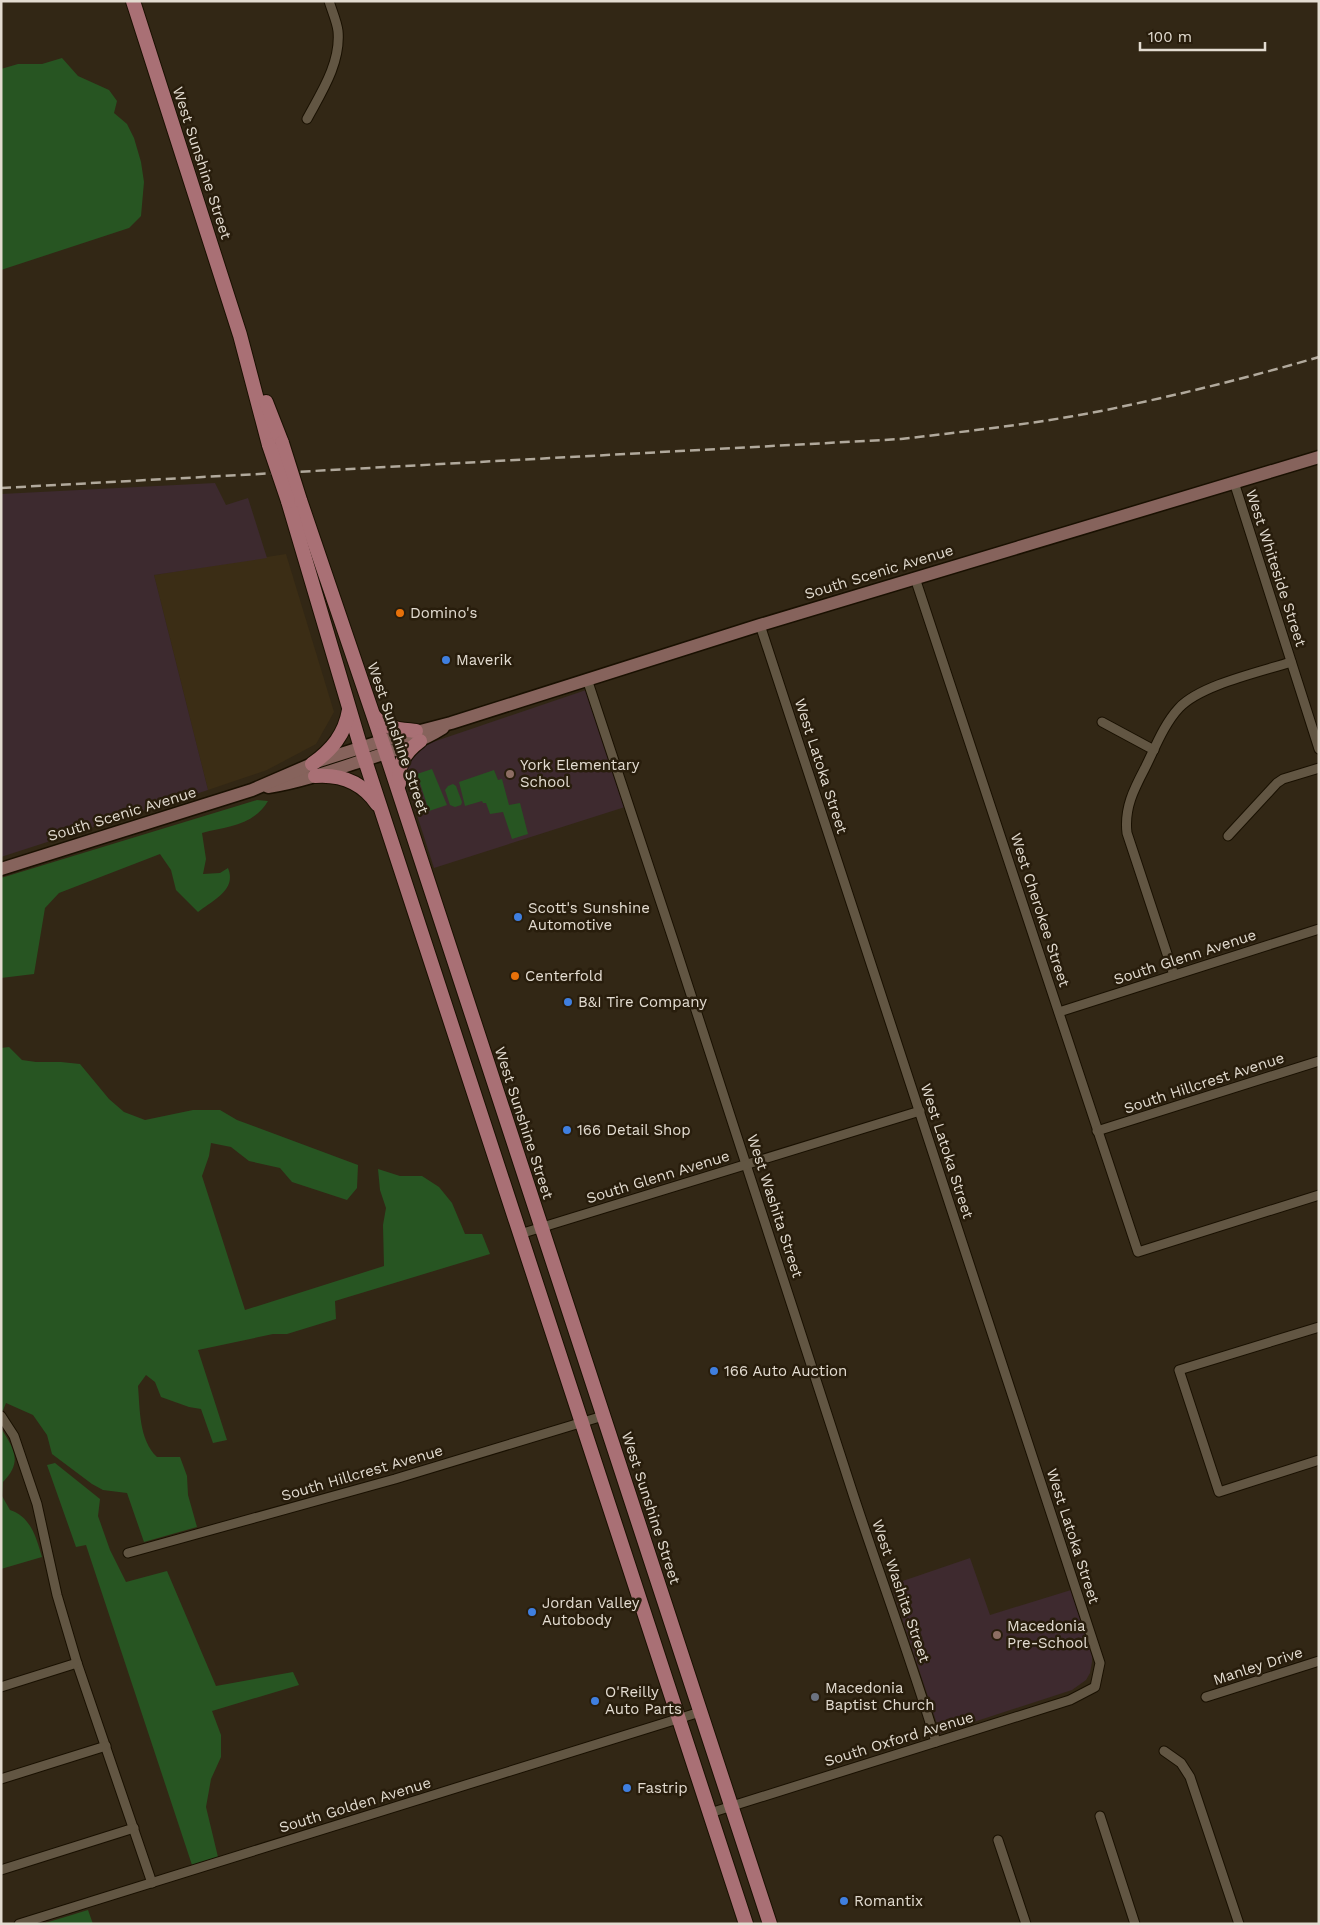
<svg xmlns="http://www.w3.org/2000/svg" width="1320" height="1925" font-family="'Work Sans',sans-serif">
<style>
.built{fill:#3b2d15}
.industrial{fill:#3d2a2f}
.education{fill:#3e2a2f}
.green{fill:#275522}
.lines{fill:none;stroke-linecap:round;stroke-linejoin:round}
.street-casing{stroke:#191001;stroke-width:11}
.secondary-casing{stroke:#191001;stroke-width:15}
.primary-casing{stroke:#191001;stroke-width:16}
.street{stroke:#625643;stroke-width:9}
.secondary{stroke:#86635c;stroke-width:12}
.primary{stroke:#a97075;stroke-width:14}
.rail{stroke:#b1a99c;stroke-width:2.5;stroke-dasharray:10 5;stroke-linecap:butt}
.primary-bridge-casing{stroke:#191001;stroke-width:16;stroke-linecap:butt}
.primary-bridge{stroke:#a97075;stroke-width:14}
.food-dot{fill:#e8710a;stroke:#281d0c;stroke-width:2}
.shop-dot{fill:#3f7fe0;stroke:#281d0c;stroke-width:2}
.education-dot{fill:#8d6e63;stroke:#281d0c;stroke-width:2}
.worship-dot{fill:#6b7280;stroke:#281d0c;stroke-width:2}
.labels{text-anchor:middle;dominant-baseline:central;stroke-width:5;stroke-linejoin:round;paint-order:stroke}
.street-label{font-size:15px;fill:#e3dcd1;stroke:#281d0c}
.poi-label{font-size:15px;fill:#e3dcd1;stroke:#281d0c;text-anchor:start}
</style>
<rect width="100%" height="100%" fill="#322715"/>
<polygon class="built" points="286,554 334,712 316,744 267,770 208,790 154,575"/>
<polygon class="industrial" points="215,483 226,505 248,498 267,558 154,575 208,790 1,857 1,494"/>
<g class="education">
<polygon points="586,690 625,807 434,868 406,781 407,766 413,753 430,743"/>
<polygon points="970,1558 990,1615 1071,1590 1092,1656 1092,1662 1090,1673 1086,1680 1072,1690 940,1733 891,1585"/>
</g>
<g class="green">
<polygon points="62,58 78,76 109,90 117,101 114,113 127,124 134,138 141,162 144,182 141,216 129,228 1,270 1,69 18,64 42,64"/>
<polygon points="432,769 447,805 429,811 417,774"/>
<polygon points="494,770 498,780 502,779 509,805 520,803 528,834 512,839 503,812 490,814 486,803 483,803 482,801 465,806 459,782"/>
<polygon points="453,784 456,786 462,802 461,805 455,807 450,805 445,790 448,786"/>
<path d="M257,800L268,801C253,826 228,826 202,833L206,859L203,874L220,873L228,868C237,890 213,900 198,912L176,890L171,870L160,854L59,893L45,908L34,974L1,978V878Z"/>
<path d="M9,1047L22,1060L36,1062H61L80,1064L109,1099L124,1112L145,1120L193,1110H220L237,1120L358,1165L357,1188L347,1200L292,1182L280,1168L249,1161L231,1147L211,1143L209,1156L202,1176L245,1310L384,1266L383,1225L386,1208L380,1190L378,1169L400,1176H422L439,1187L452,1203L465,1234H482L490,1254L335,1301L336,1319L287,1334H273L198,1350L227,1440L213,1443L201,1409L189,1407L161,1397L155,1382L146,1375L138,1386C140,1410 139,1440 157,1457H180L187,1476L188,1495L197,1527L144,1542L127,1493L103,1490L92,1484L52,1454L47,1435L33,1415L6,1403L1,1415V1048Z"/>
<path d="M1,1428C14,1449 23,1462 3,1482L2,1496L10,1510C31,1517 36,1537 42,1557L1,1569Z"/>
<polygon points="55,1463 100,1499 98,1516 110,1550 126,1582 167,1571 216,1686 293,1672 299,1685 212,1711 221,1735 221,1757 211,1779 206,1807 218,1857 192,1865 86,1545 76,1547 47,1465"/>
<polygon points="88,1910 93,1924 42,1924"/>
</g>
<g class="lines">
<defs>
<g id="street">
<path d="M307,119C321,93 341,63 338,31C337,22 332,11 329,1"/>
<polyline points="1234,482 1319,749"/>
<polyline points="915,578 1138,1252 1319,1195"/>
<path d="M587,679C678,951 765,1224 854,1497C881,1579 911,1659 936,1742"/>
<polyline points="1102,722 1154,750"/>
<polyline points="1228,836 1277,783 1283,779 1319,768"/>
<path d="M1174,975L1127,833C1124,808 1134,789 1145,768C1155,748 1164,724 1179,708C1200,685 1260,672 1291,662"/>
<polyline points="1059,1012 1319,929"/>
<polyline points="1097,1131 1319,1061"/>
<polyline points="520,1234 920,1111"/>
<polyline points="1319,1327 1179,1370 1219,1492 1319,1460"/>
<polyline points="1,1416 14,1436 37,1504 57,1595 77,1663 152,1883"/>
<polyline points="128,1553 395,1479 603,1416"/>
<polyline points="1,1687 77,1663"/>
<polyline points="1206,1697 1319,1661"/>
<polyline points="1164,1751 1181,1763 1190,1777 1239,1924"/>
<polyline points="1,1779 106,1746"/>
<polyline points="710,1813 1070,1700 1095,1687 1100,1663 760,625"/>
<polyline points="1100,1816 1135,1924"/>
<polyline points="998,1840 1026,1924"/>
<polyline points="1,1870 134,1828"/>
<polyline points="19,1924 700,1712"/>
</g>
<g id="secondary">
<path d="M268,787C300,782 331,771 361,761C389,752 418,744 443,728"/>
<polyline points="1,869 252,790 319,761 382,741 451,723 760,625 1319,457"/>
</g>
<g id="primary">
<polyline points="133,1 240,335 269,445"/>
<polyline points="266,402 282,443"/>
<polyline points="300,500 386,753 770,1924"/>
<polyline points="288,501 361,748 746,1924"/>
<path d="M374,716C384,729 400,729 416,731"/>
<path d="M312,764C332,750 345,734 349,710"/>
<path d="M315,776C341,774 362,782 377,804"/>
<path d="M399,784C398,764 404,753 420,741"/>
</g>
</defs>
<use href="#street" class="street-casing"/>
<use href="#secondary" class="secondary-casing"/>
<use href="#primary" class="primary-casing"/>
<use href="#street" class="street"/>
<use href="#secondary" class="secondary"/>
<use href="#primary" class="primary"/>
<path class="rail" d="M1,488L901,439C968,431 1035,424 1101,411C1174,396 1247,378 1319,357"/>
<defs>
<g id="primary-bridge">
<polyline points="282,443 300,500"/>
<polyline points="269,445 288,501"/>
</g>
</defs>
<use href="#primary-bridge" class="primary-bridge-casing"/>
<use href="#primary-bridge" class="primary-bridge"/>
</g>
<g class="food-dot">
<circle cx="400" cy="613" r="5"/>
<circle cx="515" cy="976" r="5"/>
</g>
<g class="shop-dot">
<circle cx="446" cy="660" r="5"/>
<circle cx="518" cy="917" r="5"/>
<circle cx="568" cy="1002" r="5"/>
<circle cx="567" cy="1130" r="5"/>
<circle cx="714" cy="1371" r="5"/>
<circle cx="532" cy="1612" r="5"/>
<circle cx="595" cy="1701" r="5"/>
<circle cx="627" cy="1788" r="5"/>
<circle cx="844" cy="1901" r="5"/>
</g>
<g class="education-dot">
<circle cx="510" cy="774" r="5"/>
<circle cx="997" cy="1635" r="5"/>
</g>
<circle class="worship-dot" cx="815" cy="1697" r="5"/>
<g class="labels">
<g class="street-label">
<text transform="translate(202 163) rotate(72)">West Sunshine Street</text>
<text transform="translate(1276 568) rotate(72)">West Whiteside Street</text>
<text transform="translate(879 572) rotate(-17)">South Scenic Avenue</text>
<text transform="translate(398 738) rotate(71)">West Sunshine Street</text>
<text transform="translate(821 766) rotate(72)">West Latoka Street</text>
<text transform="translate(122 814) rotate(-17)">South Scenic Avenue</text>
<text transform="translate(1040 910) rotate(72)">West Cherokee Street</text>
<text transform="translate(1185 957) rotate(-18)">South Glenn Avenue</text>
<text transform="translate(1204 1083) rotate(-18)">South Hillcrest Avenue</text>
<text transform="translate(524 1123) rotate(72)">West Sunshine Street</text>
<text transform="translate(947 1151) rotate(72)">West Latoka Street</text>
<text transform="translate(658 1177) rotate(-17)">South Glenn Avenue</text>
<text transform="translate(775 1206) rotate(72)">West Washita Street</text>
<text transform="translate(362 1473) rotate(-16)">South Hillcrest Avenue</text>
<text transform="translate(651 1508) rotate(72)">West Sunshine Street</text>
<text transform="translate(1073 1536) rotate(72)">West Latoka Street</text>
<text transform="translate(901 1591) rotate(71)">West Washita Street</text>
<text transform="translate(1258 1666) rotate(-18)">Manley Drive</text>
<text transform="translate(899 1739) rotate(-17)">South Oxford Avenue</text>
<text transform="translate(355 1805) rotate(-17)">South Golden Avenue</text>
</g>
<g class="poi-label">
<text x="410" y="613">Domino's</text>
<text x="456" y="660">Maverik</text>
<text x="520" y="765">York Elementary<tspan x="520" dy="17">School</tspan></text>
<text x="528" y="908">Scott's Sunshine<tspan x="528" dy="17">Automotive</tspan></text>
<text x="525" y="976">Centerfold</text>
<text x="578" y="1002">B&amp;I Tire Company</text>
<text x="577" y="1130">166 Detail Shop</text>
<text x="724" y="1371">166 Auto Auction</text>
<text x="542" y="1603">Jordan Valley<tspan x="542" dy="17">Autobody</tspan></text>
<text x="1007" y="1626">Macedonia<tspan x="1007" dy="17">Pre-School</tspan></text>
<text x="825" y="1688">Macedonia<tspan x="825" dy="17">Baptist Church</tspan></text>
<text x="605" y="1692">O'Reilly<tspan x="605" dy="17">Auto Parts</tspan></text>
<text x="637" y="1788">Fastrip</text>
<text x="854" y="1901">Romantix</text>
</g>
</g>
<rect width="1320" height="1925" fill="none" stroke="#e3dcd1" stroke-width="5"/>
<path d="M1140 42v8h125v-8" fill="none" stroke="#e3dcd1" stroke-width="2.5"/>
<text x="1148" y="42" font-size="15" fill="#e3dcd1" stroke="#281d0c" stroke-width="4" paint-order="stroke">100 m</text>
</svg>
